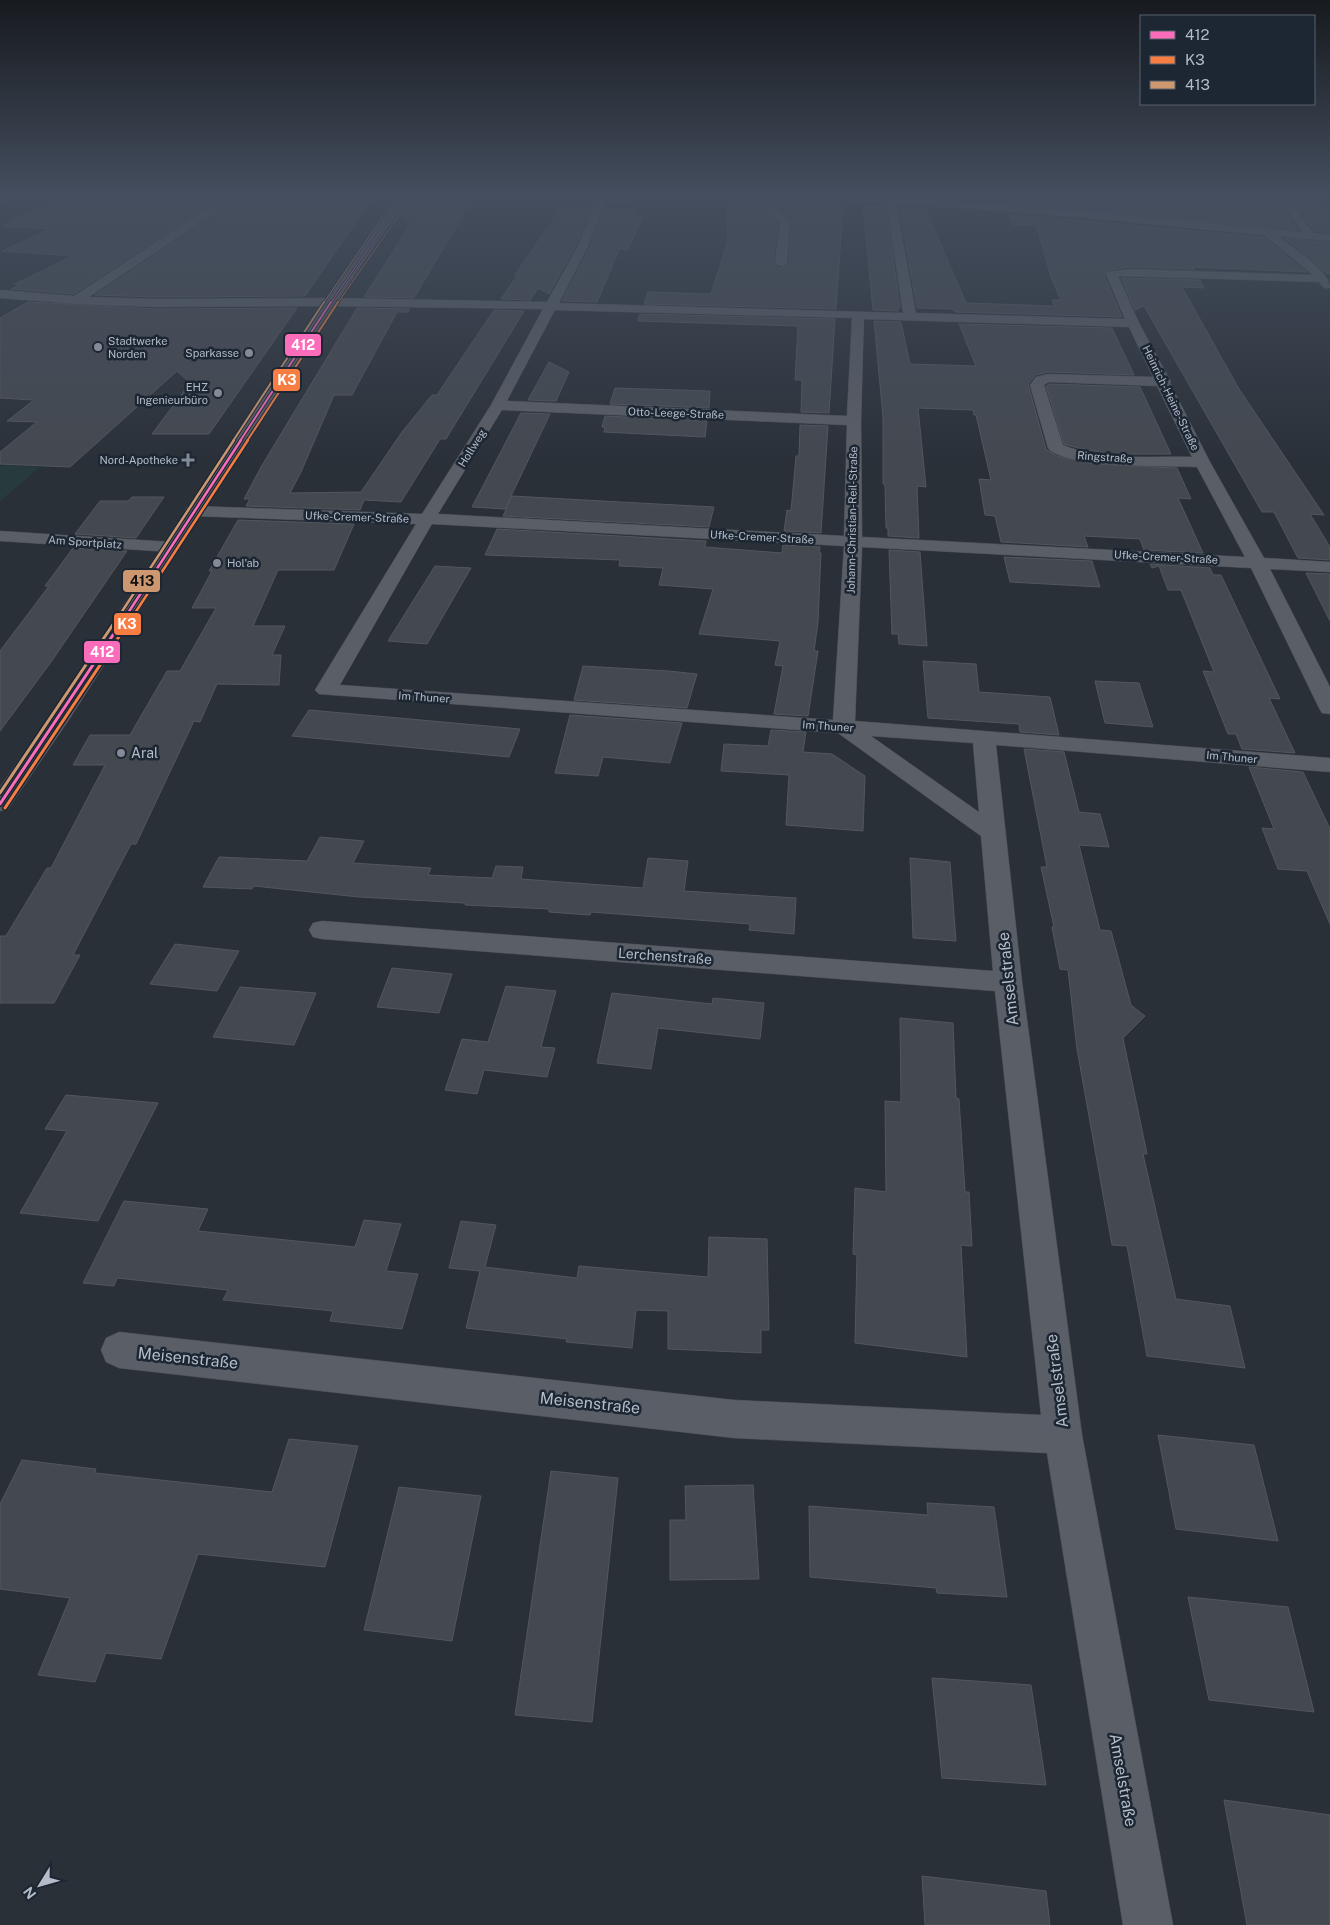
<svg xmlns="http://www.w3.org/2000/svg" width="1330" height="1925" font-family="'Public Sans',sans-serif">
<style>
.green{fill:#273a3e}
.building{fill:#444950;stroke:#52575f}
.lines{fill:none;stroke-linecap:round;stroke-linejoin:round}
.street-casing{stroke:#484c53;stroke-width:1}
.secondary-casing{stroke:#484c53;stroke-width:1}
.street{fill:#5a5e66;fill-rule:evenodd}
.secondary{fill:#595d64;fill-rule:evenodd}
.bus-1-far3-casing{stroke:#1d2633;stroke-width:2.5}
.bus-1-far2-casing{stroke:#1d2633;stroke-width:4}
.bus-1-far1-casing{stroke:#1d2633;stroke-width:5}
.bus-1-casing{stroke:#1d2633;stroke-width:6}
.bus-2-far3-casing{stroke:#1d2633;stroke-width:2.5}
.bus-2-far2-casing{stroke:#1d2633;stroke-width:4}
.bus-2-far1-casing{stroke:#1d2633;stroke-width:5}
.bus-2-casing{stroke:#1d2633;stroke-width:6}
.bus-3-far3-casing{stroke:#1d2633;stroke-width:2.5}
.bus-3-far2-casing{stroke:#1d2633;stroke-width:4}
.bus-3-far1-casing{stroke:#1d2633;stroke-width:5}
.bus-3-casing{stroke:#1d2633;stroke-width:6}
.bus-1-far3{stroke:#fb6dba;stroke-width:1}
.bus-1-far2{stroke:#fb6dba;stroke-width:2}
.bus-1-far1{stroke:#fb6dba;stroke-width:2.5}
.bus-1{stroke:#fb6dba;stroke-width:3}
.bus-2-far3{stroke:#f77d43;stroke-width:1}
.bus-2-far2{stroke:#f77d43;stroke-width:2}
.bus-2-far1{stroke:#f77d43;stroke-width:2.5}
.bus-2{stroke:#f77d43;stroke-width:3}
.bus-3-far3{stroke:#cd976f;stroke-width:1}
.bus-3-far2{stroke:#cd976f;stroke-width:2}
.bus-3-far1{stroke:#cd976f;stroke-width:2.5}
.bus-3{stroke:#cd976f;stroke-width:3}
.poi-dot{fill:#848b96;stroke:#1d2633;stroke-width:2}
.labels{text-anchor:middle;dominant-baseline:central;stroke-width:5;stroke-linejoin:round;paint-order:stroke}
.far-poi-label{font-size:11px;fill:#b4bcc9;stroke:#1d2633;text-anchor:end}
.far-street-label{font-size:11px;fill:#b4bcc9;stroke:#1d2633}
.poi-label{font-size:14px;fill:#b4bcc9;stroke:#1d2633;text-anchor:start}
.street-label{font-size:14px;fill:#b4bcc9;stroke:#1d2633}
.near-street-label{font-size:16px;fill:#b4bcc9;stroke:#1d2633}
.line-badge{stroke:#1d2633;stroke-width:2}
.badge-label{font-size:14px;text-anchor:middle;font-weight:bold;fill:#fff}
.pale-badge-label{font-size:14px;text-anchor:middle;font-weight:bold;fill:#111}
</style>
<rect width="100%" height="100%" fill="#2a3038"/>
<polygon class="green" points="2,465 40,467 0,501 0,467"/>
<g class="building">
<polygon points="70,194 146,194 130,201 217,200 74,294 11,289 20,285 15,284 73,256 2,251 51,229 2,226 19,219 11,219"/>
<polygon points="1001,194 1149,194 1230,197 1228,194 1275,194 1298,230 1005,204"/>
<polygon points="1289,194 1311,195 1320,207 1330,207 1330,233 1314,231"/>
<polygon points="374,195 305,296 156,297 95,295 238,199"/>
<polygon points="426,195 476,195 473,198 414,298 364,297 411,223 398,214 407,202 423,202"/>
<polygon points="729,201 763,201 763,209 778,223 773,263 780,268 789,263 792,221 776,206 776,202 843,206 836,309 644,304 648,292 711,294 728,240 726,217"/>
<polygon points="562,207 590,208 577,243 549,294 538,288 530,300 501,299 517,276 515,275"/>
<polygon points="863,207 886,207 900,308 898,308 898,311 873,310"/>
<polygon points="899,207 925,208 966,303 1055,306 1052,300 1061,300 1052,280 1036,225 1013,225 1008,214 1263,237 1307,272 1193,267 1194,269 1132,267 1108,270 1104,275 1122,317 955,312 953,309 917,308"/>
<polygon points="604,208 638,209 634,217 643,217 627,251 620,248 597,302 562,301 591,245"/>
<polygon points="1284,238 1330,243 1330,274 1326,273 1310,258"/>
<polygon points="1121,278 1200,280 1204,288 1182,287 1239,389 1324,515 1310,514 1330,547 1330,560 1298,558 1274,512 1262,512 1144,306 1135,310"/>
<polygon points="28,302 156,309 297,308 209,434 152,434 190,383 177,371 70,467 0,464 0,452 37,422 7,421 34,400 0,398 0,318"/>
<polygon points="357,308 409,309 408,312 397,312 352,395 334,395 301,472 290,493 361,492 402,432 432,395 437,395 494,310 524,311 446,439 440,439 401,502 364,500 360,510 246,506 250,499 244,499 261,467"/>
<polygon points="640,314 835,319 829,413 801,412 802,380 795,380 798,326 638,321"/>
<polygon points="874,321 901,322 910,364 976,366 959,324 1112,328 1134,375 1048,372 1036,375 1028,384 1046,449 1057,456 1094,464 1177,468 1191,499 1178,498 1203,553 1144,550 1140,539 1084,536 1088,547 1001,542 995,516 985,515 979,479 991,480 976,415 974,415 973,410 918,408 926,487 917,486 919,538 888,536 888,528 886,528 885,485 883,484 883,417"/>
<polygon points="549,362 569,372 556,401 528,400"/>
<polygon points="1049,384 1140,387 1171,454 1110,454 1078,448 1064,444 1046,386"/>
<polygon points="615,388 710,391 709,408 610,404"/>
<polygon points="521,413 550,414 505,509 472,507"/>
<polygon points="605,416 707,421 705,437 604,432 605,427 602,427"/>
<polygon points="800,425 828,426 821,533 784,531 787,510 791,511 796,456 799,456"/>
<polygon points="512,496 620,502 714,507 709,527 503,516"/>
<polygon points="132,497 164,497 136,538 75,534 100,501 128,501"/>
<polygon points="238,520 354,524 334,570 278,570 253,626 285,626 272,655 281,655 279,685 217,684 200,722 194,721 136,844 131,844 73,955 80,955 54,1003 0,1003 0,936 6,936 47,868 51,868 105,765 73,765 90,735 130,735 167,671 180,671 216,608 192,608 212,571 209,571"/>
<polygon points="497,529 706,541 705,547 782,553 783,545 820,547 819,553 821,553 818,622 814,651 818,651 808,716 774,714 783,666 775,665 780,641 699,634 713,589 659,585 663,568 619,566 620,560 485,555"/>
<polygon points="73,548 127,551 51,662 0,731 0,651 49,586 45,586"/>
<polygon points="889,550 920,552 927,646 899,644 898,634 892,634"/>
<polygon points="1004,557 1092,561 1100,587 1010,582"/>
<polygon points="1150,564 1210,568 1213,575 1221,575 1280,699 1269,698 1295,753 1242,749 1236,734 1228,734 1203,671 1214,672 1181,590 1168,590 1159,566 1152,568"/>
<polygon points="435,566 471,568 427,644 388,641"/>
<polygon points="1306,573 1330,574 1330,621"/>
<polygon points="923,661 976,664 979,692 1050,697 1059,735 1020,732 1019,724 928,718"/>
<polygon points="583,666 669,671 697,674 687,708 574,700"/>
<polygon points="1095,681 1139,683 1153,727 1105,723"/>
<polygon points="309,710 410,719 520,729 509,757 292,736"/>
<polygon points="570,715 682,723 670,763 603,757 598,776 555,773"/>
<polygon points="771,730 806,732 803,752 832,754 865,776 863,831 786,825 789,775 721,771 724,744 768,746"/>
<polygon points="1024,749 1064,752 1079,812 1100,814 1109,847 1079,845 1100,930 1111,931 1131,1005 1145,1016 1123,1038 1147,1154 1143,1154 1176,1299 1230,1306 1245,1368 1147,1356 1127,1246 1112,1245 1077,1049 1068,970 1060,969 1052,927 1054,927 1041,867 1047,867"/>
<polygon points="1249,767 1303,772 1330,829 1330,924 1307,871 1278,869 1262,828 1274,829"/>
<polygon points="320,837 364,841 353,863 431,868 428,875 492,878 496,866 523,867 521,879 643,888 648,858 688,861 684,891 796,898 794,934 749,930 750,924 591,912 590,915 549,912 549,909 465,905 465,903 359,897 254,886 252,889 203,887 219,857 307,861"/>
<polygon points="910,858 950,862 956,941 913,938"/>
<polygon points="175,944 239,951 217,991 150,984"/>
<polygon points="392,968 452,974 439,1013 377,1007"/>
<polygon points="506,986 556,991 541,1047 555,1048 547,1077 484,1070 477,1094 445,1090 462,1039 488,1042"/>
<polygon points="240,987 316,993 294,1045 213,1037"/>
<polygon points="612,993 712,1004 713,998 764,1003 760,1039 658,1028 651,1069 597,1063"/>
<polygon points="900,1018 953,1023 956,1098 959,1099 965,1192 969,1192 972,1246 961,1245 967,1357 855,1343 857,1255 853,1254 855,1188 886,1192 885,1101 901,1102"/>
<polygon points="66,1095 158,1103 98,1221 20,1213 67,1131 45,1129"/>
<polygon points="124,1201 208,1209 198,1231 355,1247 364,1220 401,1224 386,1271 418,1274 402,1329 330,1321 333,1311 223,1300 228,1290 117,1278 114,1286 83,1283"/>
<polygon points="461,1221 496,1225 485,1267 577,1278 579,1266 708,1277 709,1237 767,1239 769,1330 761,1330 761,1353 668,1349 668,1311 636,1310 632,1348 566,1342 567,1339 466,1328 480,1271 449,1268"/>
<polygon points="1158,1435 1254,1445 1278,1541 1176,1529"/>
<polygon points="289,1439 358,1446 325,1567 198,1554 161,1659 106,1653 95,1682 38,1675 70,1598 0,1589 0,1504 22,1460 96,1469 95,1473 272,1492"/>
<polygon points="551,1471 618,1478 592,1722 515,1715"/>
<polygon points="753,1485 759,1579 670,1580 670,1520 686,1520 685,1486"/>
<polygon points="399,1487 481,1496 452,1641 364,1630"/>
<polygon points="927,1503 994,1507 1007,1597 937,1593 936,1588 810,1577 809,1506 928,1515"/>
<polygon points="1188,1597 1288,1607 1314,1712 1209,1700"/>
<polygon points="932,1678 1031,1685 1046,1785 942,1778"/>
<polygon points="1224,1800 1330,1815 1330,1925 1247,1925"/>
<polygon points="922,1876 1046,1891 1050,1925 925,1925"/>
</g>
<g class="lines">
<defs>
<g id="street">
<polygon points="5,194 18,194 0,203 0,197"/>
<path d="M229,194H278L274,197H238L89,297L156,299L331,298L547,302L579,244L595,200L506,197L502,194H835L885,197L883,194H893L894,197L1088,212L1302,232L1277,194H1286L1313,233L1330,235V241L1278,236C1292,248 1330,270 1330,288C1324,289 1322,287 1319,282L1118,276L1139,323L1171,382L1170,383L1210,462L1264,558L1330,562V572L1270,569L1330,687V714L1322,713L1319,708L1251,568L862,547L855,721L1330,758V772L996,745L1022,982L1082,1435L1173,1925H1123L1047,1453L734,1438L119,1368L106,1362L101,1350L106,1338L119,1332L734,1400L1041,1415L995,991L322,939L313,937L309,930L313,923L322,921L993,971L981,836L838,733L319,694L315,690L416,524L193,516L187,515L185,511L187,507L193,506L422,514L491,405L543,309L331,306L156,307L76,304L0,298V290L74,296ZM766,198L764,208L780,222L775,263L781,266L787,263L790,221L774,207L775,198L887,203L903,313L559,303L589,244L605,201ZM896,203L1088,218L1264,235L1313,275L1132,269L1108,272L1106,274L1125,319L916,313ZM555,310L852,318L847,416L507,401ZM864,319L1129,327L1153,377L1048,374L1036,377L1030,385L1048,448C1062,468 1170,466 1197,467L1245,557L862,537L861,421ZM1049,382L1157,386L1192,457C1152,456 1100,461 1063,445L1044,385ZM502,410L847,425L844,536L438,514ZM432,524L844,546L833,720L340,685ZM871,736L973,743L979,812Z"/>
<polygon points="0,531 171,542 177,543 180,547 177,551 171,552 0,541"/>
</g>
<polygon id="secondary" points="401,194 410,194 348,285 70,718 8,809 0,811 0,787 49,717 336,285"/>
</defs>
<use href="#street" class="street-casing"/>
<use href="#secondary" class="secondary-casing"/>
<use href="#street" class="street"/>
<use href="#secondary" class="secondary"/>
<defs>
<polyline id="bus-1-far3" points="330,304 406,194"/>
<polyline id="bus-1-far2" points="240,441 331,302"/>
<polyline id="bus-1-far1" points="126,616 241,440"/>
<polyline id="bus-1" points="0,804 127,614"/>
<polyline id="bus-2-far3" points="337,304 411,198"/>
<polyline id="bus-2-far2" points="247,441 338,302"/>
<polyline id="bus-2-far1" points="133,616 248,440"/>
<polyline id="bus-2" points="5,808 134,614"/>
<polyline id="bus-3-far3" points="323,304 398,194"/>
<polyline id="bus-3-far2" points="233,441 324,302"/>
<polyline id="bus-3-far1" points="119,616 234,440"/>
<polyline id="bus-3" points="0,793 120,614"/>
</defs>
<use href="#bus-1-far3" class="bus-1-far3-casing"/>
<use href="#bus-1-far2" class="bus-1-far2-casing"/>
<use href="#bus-1-far1" class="bus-1-far1-casing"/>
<use href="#bus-1" class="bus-1-casing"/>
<use href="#bus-2-far3" class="bus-2-far3-casing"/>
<use href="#bus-2-far2" class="bus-2-far2-casing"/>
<use href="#bus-2-far1" class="bus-2-far1-casing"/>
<use href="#bus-2" class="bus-2-casing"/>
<use href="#bus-3-far3" class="bus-3-far3-casing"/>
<use href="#bus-3-far2" class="bus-3-far2-casing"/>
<use href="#bus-3-far1" class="bus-3-far1-casing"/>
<use href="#bus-3" class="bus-3-casing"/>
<use href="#bus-1-far3" class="bus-1-far3"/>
<use href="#bus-1-far2" class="bus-1-far2"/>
<use href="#bus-1-far1" class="bus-1-far1"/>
<use href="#bus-1" class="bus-1"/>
<use href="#bus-2-far3" class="bus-2-far3"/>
<use href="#bus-2-far2" class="bus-2-far2"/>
<use href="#bus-2-far1" class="bus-2-far1"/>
<use href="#bus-2" class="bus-2"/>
<use href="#bus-3-far3" class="bus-3-far3"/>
<use href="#bus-3-far2" class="bus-3-far2"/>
<use href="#bus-3-far1" class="bus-3-far1"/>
<use href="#bus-3" class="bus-3"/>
</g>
<linearGradient id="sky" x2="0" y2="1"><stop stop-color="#171a1f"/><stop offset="0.42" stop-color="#444e5e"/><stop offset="1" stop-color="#444e5e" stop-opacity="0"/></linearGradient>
<rect width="1330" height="464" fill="url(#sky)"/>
<g class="poi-dot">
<circle cx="98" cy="347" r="5"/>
<circle cx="249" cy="353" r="5"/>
<circle cx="218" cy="393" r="5"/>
<path d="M185.5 452.5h5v5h5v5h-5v5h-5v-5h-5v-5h5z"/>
<circle cx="217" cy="563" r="5"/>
<circle cx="121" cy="753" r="5"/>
</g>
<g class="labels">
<g class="far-poi-label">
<text x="108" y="341" text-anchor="start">Stadtwerke<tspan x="108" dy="13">Norden</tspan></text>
<text x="239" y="353">Sparkasse</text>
<text x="208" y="387">EHZ<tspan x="208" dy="13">Ingenieurbüro</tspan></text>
<text x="178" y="460">Nord-Apotheke</text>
<text x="227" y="563" text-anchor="start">Hol'ab</text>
</g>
<g class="far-street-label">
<text transform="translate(1171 398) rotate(64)">Heinrich-Heine-Straße</text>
<text transform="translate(676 413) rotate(2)">Otto-Leege-Straße</text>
<text transform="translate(472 448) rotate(-58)">Hollweg</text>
<text transform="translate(1105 457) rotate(4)">Ringstraße</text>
<text transform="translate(357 517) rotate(2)">Ufke-Cremer-Straße</text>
<text transform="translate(852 520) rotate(-89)">Johann-Christian-Reil-Straße</text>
<text transform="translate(762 537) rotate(3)">Ufke-Cremer-Straße</text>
<text transform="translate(85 542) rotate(4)">Am Sportplatz</text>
<text transform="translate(1166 557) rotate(3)">Ufke-Cremer-Straße</text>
<text transform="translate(424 697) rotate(4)">Im Thuner</text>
<text transform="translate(828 726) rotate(4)">Im Thuner</text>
<text transform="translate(1232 757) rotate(5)">Im Thuner</text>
</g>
<g class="poi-label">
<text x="131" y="753">Aral</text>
</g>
<g class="street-label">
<text transform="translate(665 956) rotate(4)">Lerchenstraße</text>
</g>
<g class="near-street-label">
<text transform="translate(1008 979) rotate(-96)">Amselstraße</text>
<text transform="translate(188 1358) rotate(6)">Meisenstraße</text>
<text transform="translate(1057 1381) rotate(-97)">Amselstraße</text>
<text transform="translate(590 1403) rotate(6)">Meisenstraße</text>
<text transform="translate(1123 1780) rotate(80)">Amselstraße</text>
</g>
</g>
<g class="line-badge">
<rect x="284" y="333" width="38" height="24" rx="5" fill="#fb6dba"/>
<rect x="272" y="368" width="29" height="24" rx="5" fill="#f77d43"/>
<rect x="122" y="569" width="39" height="24" rx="5" fill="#cd976f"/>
<rect x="113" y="612" width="29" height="24" rx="5" fill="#f77d43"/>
<rect x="83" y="640" width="38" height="24" rx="5" fill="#fb6dba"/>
</g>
<g class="badge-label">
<text x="303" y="350">412</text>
<text x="287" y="385">K3</text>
<text x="127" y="629">K3</text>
<text x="102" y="657">412</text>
</g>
<g class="pale-badge-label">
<text x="142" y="586">413</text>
</g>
<rect x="1140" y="15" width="175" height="90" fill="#1d2633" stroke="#59626f"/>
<rect x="1150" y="31" width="25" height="8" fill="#fb6dba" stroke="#59626f"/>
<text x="1185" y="40" font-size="15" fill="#b4bcc9">412</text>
<rect x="1150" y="56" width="25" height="8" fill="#f77d43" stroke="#59626f"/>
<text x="1185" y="65" font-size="15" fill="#b4bcc9">K3</text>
<rect x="1150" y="81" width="25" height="8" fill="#cd976f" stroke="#59626f"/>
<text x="1185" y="90" font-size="15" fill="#b4bcc9">413</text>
<g transform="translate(40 1885) rotate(233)" stroke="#1d2633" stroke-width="4" paint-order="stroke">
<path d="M0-4L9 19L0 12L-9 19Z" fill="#b4bcc9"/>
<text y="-8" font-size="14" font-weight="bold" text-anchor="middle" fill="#b4bcc9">N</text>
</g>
</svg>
